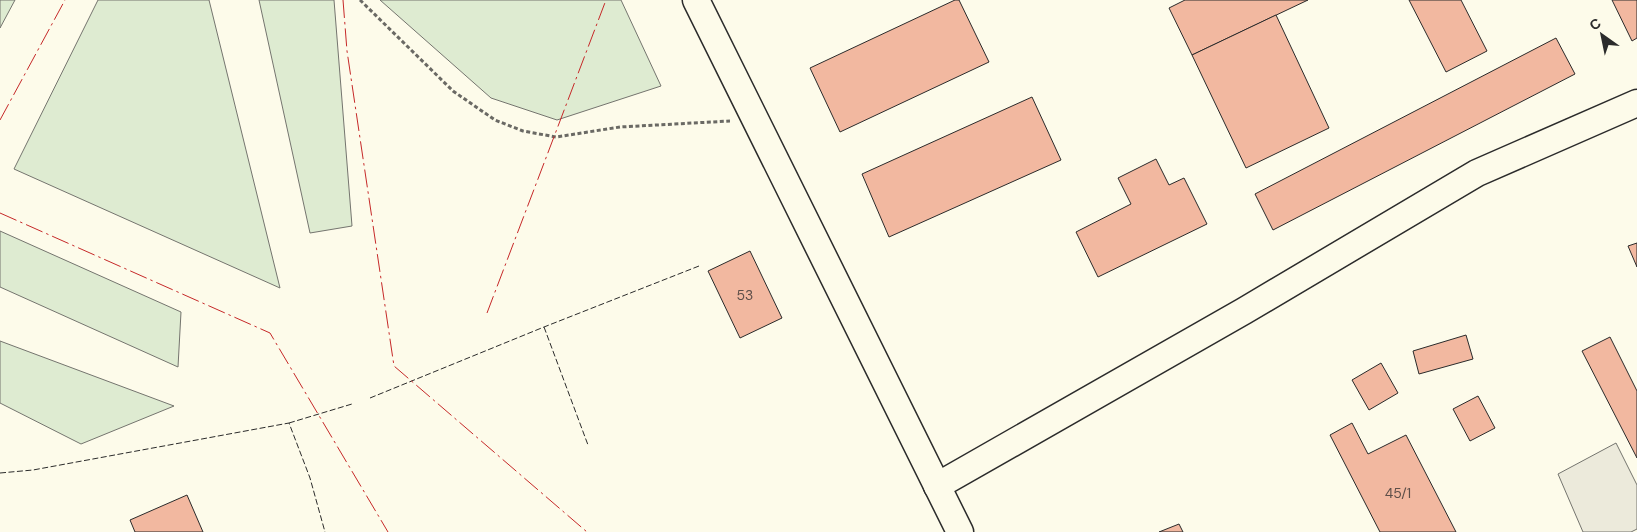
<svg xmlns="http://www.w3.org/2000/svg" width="1637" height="532" font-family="'DM Sans',sans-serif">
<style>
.green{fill:#deebd1;stroke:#74746e}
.parking{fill:#eceadb;stroke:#74746e}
.building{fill:#f2b8a0;stroke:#2b2b2b}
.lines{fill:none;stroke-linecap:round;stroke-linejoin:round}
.minor-casing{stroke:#2b2b2b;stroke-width:29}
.path{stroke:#6a6964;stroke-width:3;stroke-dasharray:4 2.5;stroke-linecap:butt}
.minor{stroke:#fdfbea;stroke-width:26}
.fence{stroke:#2b2b2b;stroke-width:1;stroke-dasharray:6 2.5;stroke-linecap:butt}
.power{stroke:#c62828;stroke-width:1;stroke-dasharray:18 4 2.5 4;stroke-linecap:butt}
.labels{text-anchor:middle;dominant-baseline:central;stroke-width:4;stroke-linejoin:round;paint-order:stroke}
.number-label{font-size:14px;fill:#5d4e48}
</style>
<rect width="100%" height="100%" fill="#fdfbea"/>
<g class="green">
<polygon points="0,0 15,0 0,28"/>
<polygon points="98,0 209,0 280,288 14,169"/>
<polygon points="259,0 334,0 352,226 310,233"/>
<polygon points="380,0 621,0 661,86 557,120 491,98"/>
<polygon points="0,231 181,312 178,367 0,287"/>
<polygon points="0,341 174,406 81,444 0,403"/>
</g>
<polygon class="parking" points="1616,443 1637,485 1637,529 1631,532 1583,532 1558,474"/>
<g class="building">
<polygon points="955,0 959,0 989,62 840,132 810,68"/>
<polygon points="1185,0 1308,0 1192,55 1169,8"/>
<polygon points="1409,0 1461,0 1487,51 1446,72"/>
<polygon points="1612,0 1637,0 1637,38 1632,41"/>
<polygon points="1276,15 1329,128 1246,168 1192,55"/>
<polygon points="1556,38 1575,74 1273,230 1255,194"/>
<polygon points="1032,97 1061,160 889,237 862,174"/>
<polygon points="1156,159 1169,185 1184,178 1207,224 1098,277 1076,232 1131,204 1118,178"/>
<polygon points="1637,243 1637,267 1628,246"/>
<polygon points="750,251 782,318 740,338 708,271"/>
<polygon points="1466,335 1473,359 1419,374 1413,351"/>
<polygon points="1610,337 1637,391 1637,458 1582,351"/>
<polygon points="1381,363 1398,393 1369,410 1352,380"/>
<polygon points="1478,396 1495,428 1470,441 1453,409"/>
<polygon points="1352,423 1368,454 1406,435 1456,532 1380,532 1330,435"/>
<polygon points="187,495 203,532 135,532 130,520"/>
<polygon points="1179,524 1183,532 1159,532"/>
</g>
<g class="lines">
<defs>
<g id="minor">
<polyline points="696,0 960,532"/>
<polyline points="937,486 1244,311 1477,173 1637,103"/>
</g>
</defs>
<use href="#minor" class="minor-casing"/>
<polyline class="path" points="360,0 453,91 495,120 523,131 556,137 620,127 730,121"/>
<use href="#minor" class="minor"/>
<g class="fence">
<polyline points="544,327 588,445"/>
<polyline points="370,398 544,327 699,266"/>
<polyline points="289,423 352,404"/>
<polyline points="0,473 33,470 289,423 310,478 325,532"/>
</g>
<g class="power">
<polyline points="343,0 347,51 394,366 587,532"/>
<polyline points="0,120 65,0"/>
<polyline points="0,213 270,333 388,532"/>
<polyline points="487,313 606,0"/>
</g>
</g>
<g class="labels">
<g class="number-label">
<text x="745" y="295">53</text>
<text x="1398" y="493">45/1</text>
</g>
</g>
<g transform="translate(1602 35) rotate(327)" stroke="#fdfbea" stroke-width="4" paint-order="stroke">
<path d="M0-4L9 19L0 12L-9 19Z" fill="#2b2b2b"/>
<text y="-8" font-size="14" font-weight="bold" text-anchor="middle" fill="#2b2b2b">С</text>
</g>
</svg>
